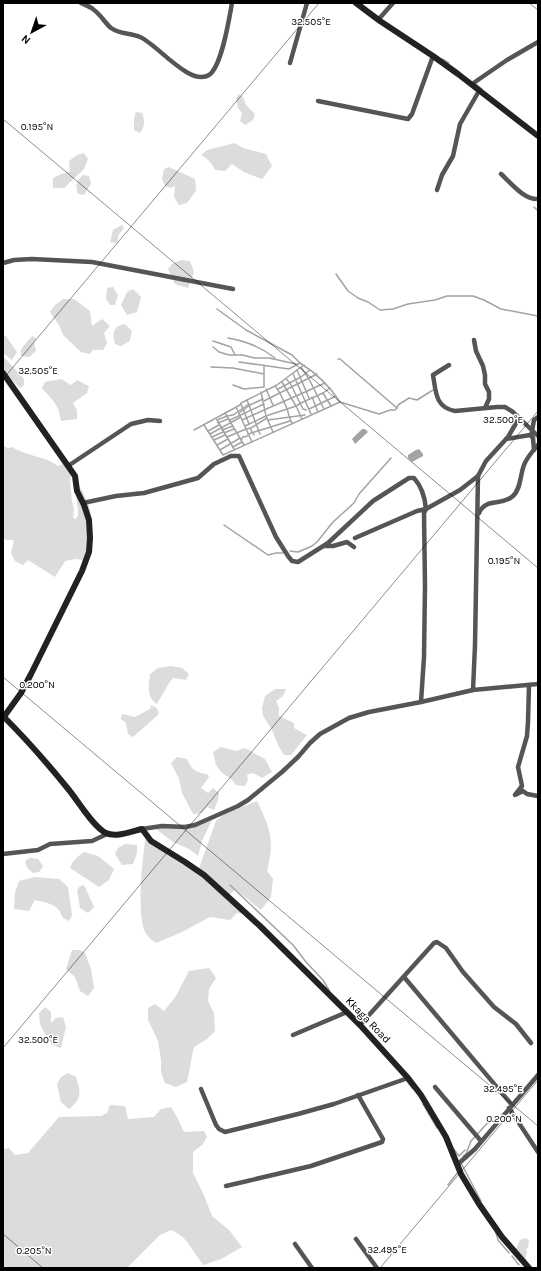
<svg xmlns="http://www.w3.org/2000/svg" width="541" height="1271" font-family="Karla,sans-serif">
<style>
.green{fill:#dcdcdc}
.water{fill:#a3a3a3}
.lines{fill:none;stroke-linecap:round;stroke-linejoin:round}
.stream{stroke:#a3a3a3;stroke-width:1.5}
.street{stroke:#555;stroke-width:4.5}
.secondary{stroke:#222;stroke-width:6}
.ticks{fill:none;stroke:#000;stroke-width:1;stroke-opacity:0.45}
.labels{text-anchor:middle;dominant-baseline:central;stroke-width:3;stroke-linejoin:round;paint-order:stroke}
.street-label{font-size:11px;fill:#000;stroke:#fff}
.ticks-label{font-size:10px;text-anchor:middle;fill:#000;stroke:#fff;stroke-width:3;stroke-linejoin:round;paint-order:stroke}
</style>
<rect width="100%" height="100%" fill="#fff"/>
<g class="green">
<polygon points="239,94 243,97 246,105 255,114 253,120 245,125 240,121 242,113 238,108 236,98"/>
<path d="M136,112L142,113C145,121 145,126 140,133L134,130V118Z"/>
<path d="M235,143L243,148L266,154L272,166L262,179L244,172L232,164L225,171L215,170C212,163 208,159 201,155L207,150Z"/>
<polygon points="84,153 88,159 84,169 64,188 53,188 53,178 59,175 70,171 69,161 77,155"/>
<polygon points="169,167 195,179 196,191 187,203 179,205 174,197 175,186 171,188 165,186 162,179 164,169"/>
<path d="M83,175L89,176L91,184L84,195L78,194C75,185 76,181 83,175Z"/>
<polygon points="122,225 124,228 119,234 117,243 110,242 113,230"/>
<polygon points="181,260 190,261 194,272 188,288 175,284 168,269 172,264"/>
<polygon points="113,287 118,295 115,305 110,305 106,299 107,288"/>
<polygon points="133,289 141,297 137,312 127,315 121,305 127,292"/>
<polygon points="63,299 74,299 90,311 92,326 102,319 110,326 104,333 107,343 103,350 93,350 90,354 81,352 63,335 59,325 50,312 55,305"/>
<path d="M125,324L132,331L130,341L121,346L115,344C112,333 113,326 125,324Z"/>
<polygon points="3,336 6,336 17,352 12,360 3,353"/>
<polygon points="32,336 36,338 34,343 36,351 29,357 21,356 21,349"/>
<polygon points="3,356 24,379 24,385 20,388 11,379 3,367"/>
<path d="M61,379L71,385L77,380L89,386L87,393L73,403L77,410V419L61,421C59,404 52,400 42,388L45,382Z"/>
<path d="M3,446L8,448L12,447C26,456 45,456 58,466L63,464L71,475L70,480L72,502L74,509L73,518L76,519L78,515V510L74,482C80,486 82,490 85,497C97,519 90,537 84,560L75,559L65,561L55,577L28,560L23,565L15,561L11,553L14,540H6L3,538Z"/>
<path d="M171,666L182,668L189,674L186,680L173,678L169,683L157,704C146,697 149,686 150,674L158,668Z"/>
<polygon points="275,689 286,689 283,696 276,701 279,708 279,716 294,723 294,728 307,735 291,755 284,755 279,747 272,730 263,716 262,708 265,696"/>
<polygon points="151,705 157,708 159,714 133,737 128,734 126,723 121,719 122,714 135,717 150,709"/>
<polygon points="221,747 236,751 245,748 265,759 272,772 262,778 253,773 247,775 248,780 245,786 236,785 231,779 221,772 216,765 213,752"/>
<path d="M177,757L187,759C191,769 196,773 207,774L209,777L201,788L208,793L213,788L219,793L218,800L214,810L207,807L202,813L193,814L182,793L179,779L171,763Z"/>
<path d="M257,801C270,828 275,840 267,871L273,879L271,897L261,910L235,889L229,896L248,914L237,913L230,920L210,917L182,932L156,943C153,941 149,938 147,935C135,921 143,854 146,834L199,868L216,821L224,814Z"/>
<polygon points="213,818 202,841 198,856 189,849 173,842 156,829 169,826 181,827"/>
<polygon points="125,844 137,845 137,853 133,864 122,865 115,854 118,848"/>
<path d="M84,852L98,856L114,869L109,880L99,887L70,868C73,860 77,857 84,852Z"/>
<polygon points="30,858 38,859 43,866 39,872 33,873 27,868 25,861"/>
<path d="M35,877L59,879L68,887L72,915L69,921L63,918C57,903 50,904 35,900L29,911L14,909L15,892L19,881Z"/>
<polygon points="84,885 94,907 88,913 80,908 77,890 80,886"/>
<polygon points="72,950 80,950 85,953 91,969 94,988 88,996 80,991 75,977 66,969"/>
<path d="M209,968L216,978L209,989L208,1001L214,1013L215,1031L207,1039L194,1047C191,1058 190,1070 187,1082L176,1087L165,1083L161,1072V1060L158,1041L148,1020V1008L155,1004L164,1011L176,996L189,971Z"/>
<polygon points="45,1007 51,1012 51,1023 56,1018 63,1017 66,1027 61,1048 52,1045 44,1032 40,1024 39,1013"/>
<path d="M68,1073L76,1077C81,1092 82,1099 69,1109L61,1102L57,1084L61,1077Z"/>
<path d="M110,1105L125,1106L128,1119L154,1117L161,1109L171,1107L177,1117L184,1132L204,1131L207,1137L202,1145L193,1152V1173L203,1193L212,1216L229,1230L242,1247L221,1259L204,1265C191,1251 190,1238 171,1230L160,1235L127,1268H3V1150L9,1148L15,1155L28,1153L59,1117L101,1116L107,1113Z"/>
<polygon points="526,1238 529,1241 528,1248 526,1249 527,1253 525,1259 520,1260 516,1249 520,1240"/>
</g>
<g class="water">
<polygon points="362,429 365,429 368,432 355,444 352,439"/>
<polygon points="419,449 423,454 423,456 412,462 408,458 408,455 416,450"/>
</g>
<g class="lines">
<g class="stream">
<polyline points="442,59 449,63"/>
<polyline points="476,84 482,89"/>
<polyline points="534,207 538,211"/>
<polyline points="336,274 348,291 358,298 368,302 380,310 393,309 408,304 435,300 447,296 473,296 484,300 501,309 538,316"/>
<polyline points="217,309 246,330 292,355 300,363"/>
<path d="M228,338C246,341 261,347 275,358"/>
<polyline points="213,341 231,347 235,355"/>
<polyline points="213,347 219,352 229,355 242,355 255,358 269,358 296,364"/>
<polyline points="338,359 340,359 397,408"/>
<path d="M239,362L289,369L300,363C316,373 329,385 340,402"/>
<polyline points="304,365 301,367 309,379 324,409"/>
<polyline points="211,367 233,368 264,374 264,365"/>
<polyline points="297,370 309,398"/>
<polyline points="293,374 311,414"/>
<polyline points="286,379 290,383 303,409 306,410"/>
<polyline points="282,382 296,406 302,419"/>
<polyline points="233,385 244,389 264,387 264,374"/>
<path d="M275,386C280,392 284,401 287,409C289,414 289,419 292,423"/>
<polyline points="266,389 273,405"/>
<polyline points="278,389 301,377 310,370"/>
<polyline points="261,392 266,416 273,432"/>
<polyline points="323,393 331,406"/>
<polyline points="312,397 318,412"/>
<polyline points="247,400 260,434"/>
<polyline points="264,401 317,374"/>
<polyline points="241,404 249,424"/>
<polyline points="236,407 252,442"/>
<polyline points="309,409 336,396"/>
<polyline points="225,413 244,445"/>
<polyline points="239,413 250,405 263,399"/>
<polyline points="217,420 227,416 233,415 249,404"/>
<polyline points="217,420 234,449"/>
<polyline points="230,420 264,404"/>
<path d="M242,420C270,407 297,396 325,383"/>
<polyline points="268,420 305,415"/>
<polyline points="218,423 228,419"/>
<polyline points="204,425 223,455 340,402 379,414 390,410 395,410 397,408 398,405 409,398 417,400 433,390"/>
<polyline points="245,426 266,416 296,406 301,403 323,393 330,388"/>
<polyline points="250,428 254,435"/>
<polyline points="194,430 240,405 241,403 277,385 301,367"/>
<polyline points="222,430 233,426"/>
<polyline points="208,431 219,425"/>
<polyline points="224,433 234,429"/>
<polyline points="210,434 241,417"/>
<polyline points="248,434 290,421"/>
<polyline points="212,437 223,432"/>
<polyline points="227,437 246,429 251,428 267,418"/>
<polyline points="214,440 225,435"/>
<polyline points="241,440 243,437 248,436"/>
<polyline points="217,445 228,439"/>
<polyline points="233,447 242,442"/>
<polyline points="220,450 240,438"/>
<polyline points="224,525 268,555 276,553 283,553"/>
<polyline points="290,551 298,552 312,546 317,542 333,522 354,503 359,494 391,458"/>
<polyline points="230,885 293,945 306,962 323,980 329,990"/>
<polyline points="406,1080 412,1088"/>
<polyline points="423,1104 437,1128"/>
<polyline points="453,1148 459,1156 465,1150"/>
<polyline points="463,1156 466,1154 471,1141 493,1117"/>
<polyline points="461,1163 481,1201"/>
<polyline points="448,1185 458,1172"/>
<polyline points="496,1233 498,1240 509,1253"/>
<polyline points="512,1256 519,1265"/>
<polyline points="521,1267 522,1268"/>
</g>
<g class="street">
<path d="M81,3C85,5 91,7 94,10C101,15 105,23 111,28C119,34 131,33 140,37C157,44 190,87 209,75C222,66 229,19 232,3"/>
<polyline points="378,20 393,3"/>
<polyline points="290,63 307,3"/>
<polyline points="472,84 507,60 538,42"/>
<polyline points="318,101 408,119 412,114 433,56"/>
<path d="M501,174C511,183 524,200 538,199"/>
<polyline points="437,190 442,175 453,156 460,124 479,91"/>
<polyline points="3,263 14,260 32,259 92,262 233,289"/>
<polyline points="474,340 476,351 483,366 485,375 485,384 489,392 489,399 485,408"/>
<path d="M449,365L433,375C436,392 435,407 455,411L497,407H505L513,412L538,436"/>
<polyline points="532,431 534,420 538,417"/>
<polyline points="531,434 533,438 534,450"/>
<polyline points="506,439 530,435 532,437"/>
<polyline points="68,466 131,424 148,420 160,421"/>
<path d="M83,503L116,496L144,493L198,478L214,464L231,456H239L276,537L288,556L292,561L298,562L328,543L373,501L409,478H414C422,487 425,497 426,509L417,511L355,538"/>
<path d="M479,513C486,497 501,507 513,496C521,489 520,475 524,465C527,457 533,451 538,445"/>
<polyline points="324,546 333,546 347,542 354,547"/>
<polyline points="529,685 528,722 527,736 518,767 522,786 515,795 523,791 527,794 538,796"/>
<polyline points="473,690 475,645 478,476 486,461 508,437 519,418"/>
<polyline points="421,702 424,657 425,586 424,513 426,509 460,490 478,476"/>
<polyline points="142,829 162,826 185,827 195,825 238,806 248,800 282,772 298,757 310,743 320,734 349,718 369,712 421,702 473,690 538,684"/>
<polyline points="3,854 38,850 50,844 92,841 107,834"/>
<polyline points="404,977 512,1105"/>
<polyline points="360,1025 434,943 437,942 446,948 463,972 494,1007 516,1024 531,1043"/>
<polyline points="293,1035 347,1012"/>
<polyline points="435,1087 481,1141"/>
<polyline points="201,1089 216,1125 219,1129 225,1132 298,1114 334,1104 408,1078"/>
<polyline points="509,1108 538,1152"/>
<polyline points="458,1164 475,1149 538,1075"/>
<polyline points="226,1186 311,1166 382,1142 383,1139 358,1095"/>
<polyline points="356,1239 377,1268"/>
<polyline points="295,1244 312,1268"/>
</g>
<g class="secondary">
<polyline points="356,3 380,21 433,56 458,74 538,136"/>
<polyline points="3,373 75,476 77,491 84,505 89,520 90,538 89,552 82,571 31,674 21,693 3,718"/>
<path d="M4,717C27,740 48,764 69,790C78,801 94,828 106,833C116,838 132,831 142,829L151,841L185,862L204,875L260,926L360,1025L408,1078L421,1095L446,1137L461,1174L479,1204L502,1237L529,1268"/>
</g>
</g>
<path class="ticks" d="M529,3L538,10M3,119L538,568M3,379L319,3M3,677L538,1126M3,1048L538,411M3,1234L43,1268M380,1268L538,1080"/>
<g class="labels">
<g class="street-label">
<text transform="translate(368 1020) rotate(46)">Kkaga Road</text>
</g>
</g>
<g class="ticks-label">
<text x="311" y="25">32.505°E</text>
<text x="37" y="130">0.195°N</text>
<text x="38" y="374">32.505°E</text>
<text x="503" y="423">32.500°E</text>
<text x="504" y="564">0.195°N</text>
<text x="37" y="688">0.200°N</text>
<text x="38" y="1043">32.500°E</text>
<text x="503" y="1092">32.495°E</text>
<text x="504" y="1122">0.200°N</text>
<text x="387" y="1253">32.495°E</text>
<text x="34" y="1254">0.205°N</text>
</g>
<rect width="541" height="1271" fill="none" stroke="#000000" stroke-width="8"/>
<g transform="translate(32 32) rotate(220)" stroke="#ffffff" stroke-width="3" paint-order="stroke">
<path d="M0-3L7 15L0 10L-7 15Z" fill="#000000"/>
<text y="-6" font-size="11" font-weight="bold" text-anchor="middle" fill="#000000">N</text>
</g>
</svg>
